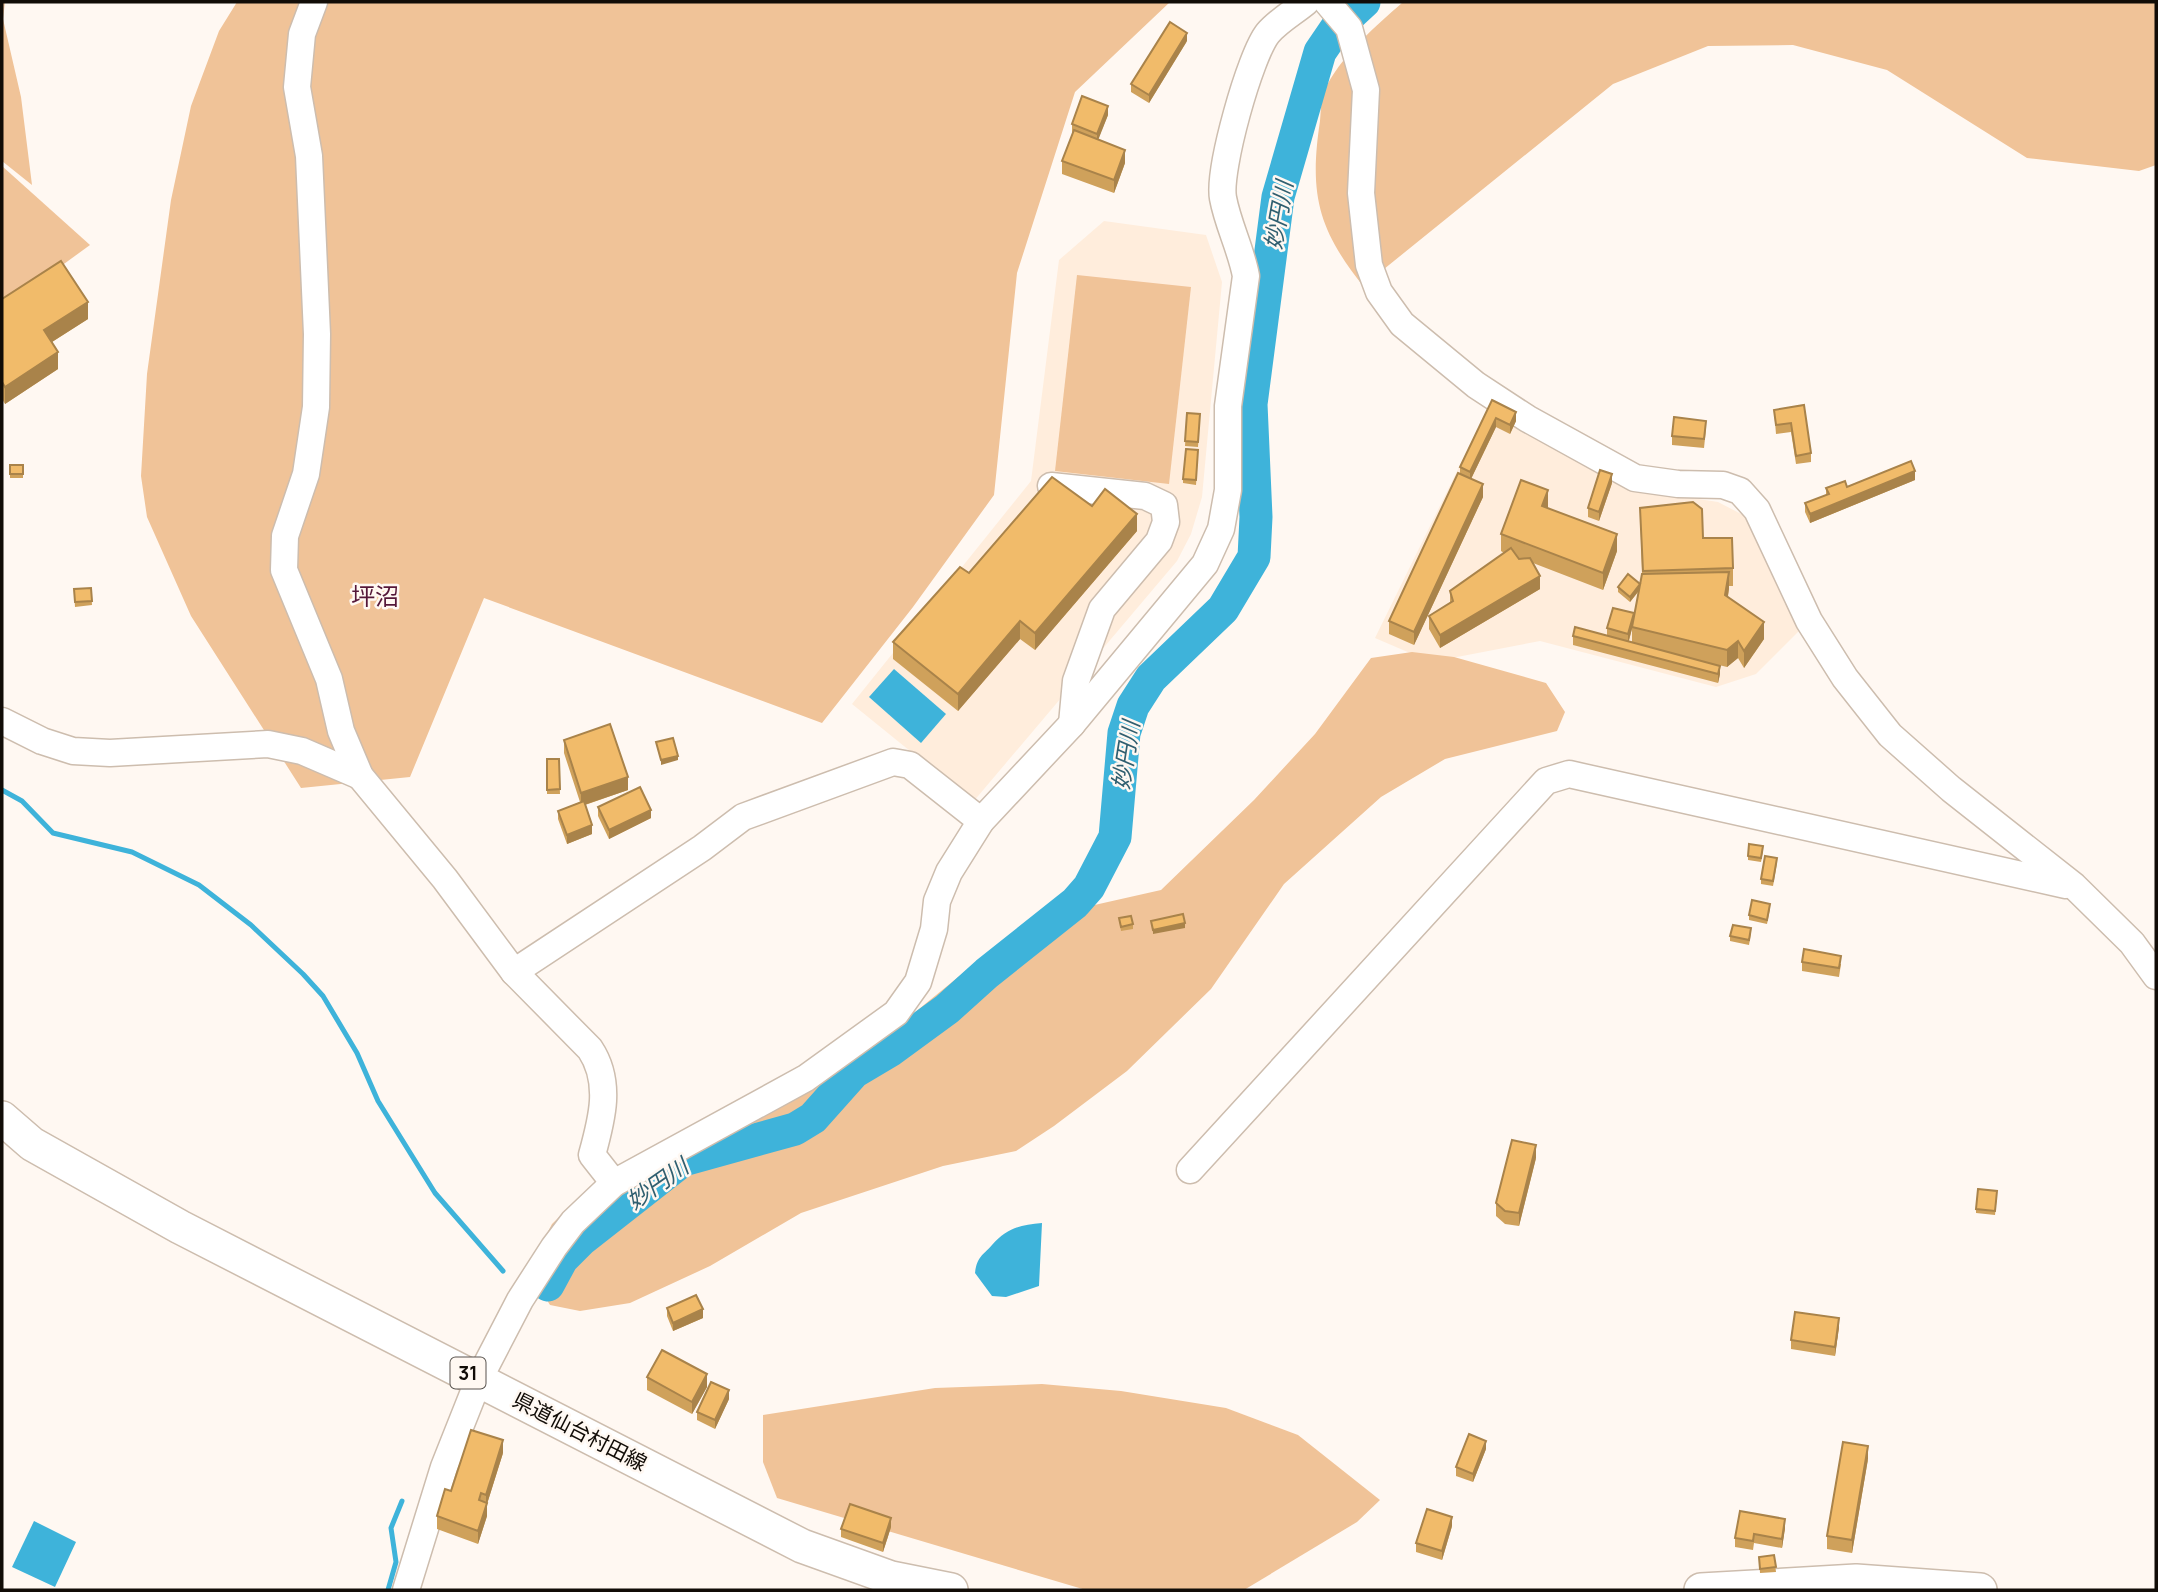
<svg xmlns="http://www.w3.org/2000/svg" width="2158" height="1592" font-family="Manrope,'Noto Sans JP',sans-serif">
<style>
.built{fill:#ffeddc}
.green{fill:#f0c398}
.water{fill:#3eb3da}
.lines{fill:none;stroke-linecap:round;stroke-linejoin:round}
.stream{stroke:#3eb3da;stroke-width:5}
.river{stroke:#3eb3da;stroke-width:33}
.minor-casing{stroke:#cdbdae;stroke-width:29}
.major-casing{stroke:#cdbdae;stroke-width:36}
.minor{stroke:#fff;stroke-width:26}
.major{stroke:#fff;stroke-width:33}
.wall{fill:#cfa15b;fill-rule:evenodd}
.shaded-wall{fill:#a9834a}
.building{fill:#f1bb6a;stroke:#a9834a;stroke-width:2}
.labels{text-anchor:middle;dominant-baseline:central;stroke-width:5;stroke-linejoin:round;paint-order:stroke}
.shield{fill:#fff8f2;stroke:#58534e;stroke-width:2}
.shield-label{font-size:19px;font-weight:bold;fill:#110c07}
.street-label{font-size:21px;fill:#110c07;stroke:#fff8f2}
.water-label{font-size:23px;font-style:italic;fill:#305f70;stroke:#fff8f2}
.quarter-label{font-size:24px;fill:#551739;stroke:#fff8f2}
</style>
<rect width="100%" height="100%" fill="#fff8f2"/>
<g class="built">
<polygon points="1104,221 1206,235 1222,282 1202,497 1191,534 1177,561 973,802 852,704 1031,481 1059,260"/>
<polygon points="1491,402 1653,492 1718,502 1747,517 1805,625 1756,674 1716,687 1540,641 1431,662 1375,638"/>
</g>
<g class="green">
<polygon points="2,2 5,2 3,19 21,97 32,185 2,161"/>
<polygon points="237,2 1170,2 1075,92 1017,273 994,495 913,607 822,723 484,598 410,777 301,788 191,616 147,517 141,476 147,374 171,200 191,106 219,31"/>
<path d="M1403,2H2156V165L2139,171L2027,158L1887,70L1793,45L1708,46L1613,84L1363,286C1318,229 1309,194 1320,121C1321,110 1321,94 1327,85C1346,51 1375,27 1403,2Z"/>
<polygon points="2,166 90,245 2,309"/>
<polygon points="1077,275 1191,287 1169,484 1055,471"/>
<polygon points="1412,652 1454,657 1546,683 1565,712 1557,731 1445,759 1381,797 1284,884 1211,989 1127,1071 1054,1126 1016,1151 943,1166 801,1213 710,1266 630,1303 580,1311 550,1305 528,1270 552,1224 592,1185 644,1177 892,1031 1028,920 1161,890 1254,800 1315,734 1371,658"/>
<polygon points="1042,1384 1121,1391 1226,1408 1298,1435 1380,1500 1357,1522 1244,1590 1086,1590 777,1498 763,1462 763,1415 935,1388"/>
</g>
<g class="water">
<polygon points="894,669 946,714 921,743 869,697"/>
<path d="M1042,1223L1039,1286L1006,1297L992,1296L975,1273C977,1257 982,1256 992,1245C1007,1228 1020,1225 1042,1223Z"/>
<polygon points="34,1521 76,1542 55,1587 12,1567"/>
</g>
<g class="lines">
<g class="stream">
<polyline points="2,790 22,801 53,833 132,852 199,885 251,925 303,974 323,996 357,1053 378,1101 435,1193 503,1271"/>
<polyline points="388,1590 396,1562 391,1528 402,1501"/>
</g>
<polyline class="river" points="548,1285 562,1259 581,1240 683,1160 795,1129 813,1118 854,1072 891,1050 947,1009 987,973 1075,903 1089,887 1115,837 1124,733 1133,706 1151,678 1223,609 1254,557 1256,517 1251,404 1278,197 1320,52 1337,27 1364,2"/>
<defs>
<g id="minor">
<path d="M314,2L302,34L297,87L309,156L317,334L316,407L306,474L285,536L284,570L329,679L341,731L360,776L445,879L514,972L590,1049C612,1082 602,1119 592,1155L614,1183"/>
<polyline points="1327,2 1349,28 1366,90 1361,193 1369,265 1379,292 1402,324 1476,385 1528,419 1635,478 1678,484 1723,485 1740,491 1757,510 1809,621 1845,678 1890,735 1951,789 2074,886 2132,943 2156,976"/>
<polyline points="1051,486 1145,496 1164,505 1166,522 1159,541 1102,609 1076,681 1072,724"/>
<polyline points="2,721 42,741 73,751 110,753 268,744 302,751 360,776"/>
<polyline points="514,972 702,848 743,817 893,762 910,765 981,821"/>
<polyline points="1190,1170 1546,781 1569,774 2066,885"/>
<path d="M406,1590L444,1467L479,1379L520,1300L554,1247L573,1222L614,1183L806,1078L896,1013L918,982L934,929L937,901L949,872L981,821L1072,724L1205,564L1221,529L1228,490V406L1246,276C1241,249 1228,225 1223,198C1218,170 1250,55 1268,33C1278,21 1294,12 1306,2"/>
</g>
<g id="major">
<polyline points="2,1118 32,1144 180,1227 802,1546 891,1578 951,1590"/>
<polyline points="1701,1590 1856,1581 1980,1590"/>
</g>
</defs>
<use href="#minor" class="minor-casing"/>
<use href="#major" class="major-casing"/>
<use href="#minor" class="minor"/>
<use href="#major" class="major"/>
</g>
<g class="wall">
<polygon points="1187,41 1149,103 1131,92 1131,84"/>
<polygon points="1108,115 1098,139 1125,163 1114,193 1062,174 1062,161 1073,133 1072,133 1072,124"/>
<polygon points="2,299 88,319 52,342 58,369 5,404 2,399"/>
<polygon points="1492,400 1516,421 1510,434 1496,427 1471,479 1483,497 1414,645 1389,634 1389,621 1460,473 1460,467"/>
<polygon points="1804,405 1811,453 1811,462 1796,464 1791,432 1776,434 1774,410"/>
<polygon points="1187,413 1200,414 1198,447 1185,446"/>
<polygon points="1706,429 1704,448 1672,445 1672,436"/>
<polygon points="1198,450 1196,485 1183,483 1183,479"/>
<rect x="10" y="465" width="13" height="13"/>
<polygon points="1915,480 1810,523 1805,512 1805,503 1826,495 1826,488 1847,487"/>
<polygon points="1612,483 1599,521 1588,517 1588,508"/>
<polygon points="1092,506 1137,531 1035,650 1020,639 958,711 893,659 893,642 969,573"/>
<polygon points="1548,508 1617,551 1603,590 1533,563 1540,589 1440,648 1429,629 1429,616 1450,603 1450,591 1504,553 1501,551 1501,534"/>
<path d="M1640,508L1703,538L1733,568V586H1729L1728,597L1764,639L1744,668L1738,658L1727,667L1719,665L1720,674L1718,683L1573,645V636H1607V628L1634,618L1639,591L1630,602L1618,592V587L1640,584L1642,574ZM1632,628V642L1629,641Z"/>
<polygon points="91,588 92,605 75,607 74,589"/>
<polygon points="564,740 628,790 585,805 592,834 567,844 558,819 558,811 580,802 564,753"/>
<polygon points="547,759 559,759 560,794 547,794"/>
<polygon points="598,807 651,818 609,839 598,816"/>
<polygon points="1763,851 1761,862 1748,860 1748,856"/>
<polygon points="1777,863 1773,886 1761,884 1761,879"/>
<polygon points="1770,909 1767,924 1749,920 1749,915"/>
<polygon points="1119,918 1133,924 1133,929 1121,931"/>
<polygon points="1751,933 1749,945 1730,941 1730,936"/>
<polygon points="1802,962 1841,964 1839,977 1802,971"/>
<polygon points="1536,1158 1519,1226 1505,1224 1496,1216 1496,1203"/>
<polygon points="1997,1195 1995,1215 1976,1213 1976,1209"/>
<polygon points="667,1308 703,1318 673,1331 667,1316"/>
<polygon points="1839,1327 1835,1356 1791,1349 1791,1340"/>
<polygon points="647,1377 707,1387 692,1414 647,1390"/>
<polygon points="729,1399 715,1429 697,1420 697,1412"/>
<polygon points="1486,1449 1473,1482 1456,1476 1456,1467"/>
<polygon points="503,1453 487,1504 487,1516 478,1544 437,1529 437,1516 451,1491"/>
<polygon points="1868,1459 1852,1553 1827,1549 1827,1536"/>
<polygon points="1452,1526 1442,1560 1416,1552 1416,1543"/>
<polygon points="891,1527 883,1552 841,1537 841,1529"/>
<polygon points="1785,1528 1782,1548 1754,1543 1753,1550 1735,1547 1735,1538"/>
<polygon points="1774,1555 1776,1572 1760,1573 1759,1557"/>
</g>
<g class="shaded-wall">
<polygon points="1187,33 1187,41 1149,103 1149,95"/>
<polygon points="1108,106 1108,115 1097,143 1097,134"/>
<polygon points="1125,150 1125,163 1114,193 1114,180"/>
<polygon points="88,302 88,319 44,347 44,330"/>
<polygon points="58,352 58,369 5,404 5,387"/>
<polygon points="1516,412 1516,421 1510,434 1510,425"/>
<polygon points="1496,418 1496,427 1470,481 1470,472"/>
<polygon points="1915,471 1915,480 1810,523 1810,514"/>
<polygon points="1612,474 1612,483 1599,521 1599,512"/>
<polygon points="1483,484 1483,497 1414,645 1414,632"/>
<polygon points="1548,490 1548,507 1542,523 1542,506"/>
<polygon points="1137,514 1137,531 1035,650 1035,633"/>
<polygon points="1617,534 1617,551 1603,590 1603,573"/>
<polygon points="1729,572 1729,589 1725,612 1725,595"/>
<polygon points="1540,576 1540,589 1440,648 1440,635"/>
<polygon points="1640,584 1640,589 1630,602 1630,597"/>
<polygon points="1634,613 1634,622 1628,643 1628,634"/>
<polygon points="1020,621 1020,639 958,711 958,694"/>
<polygon points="1764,622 1764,639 1744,668 1744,651"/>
<polygon points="1738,641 1738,658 1727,667 1727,650"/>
<polygon points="1720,666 1720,674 1718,683 1718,674"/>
<polygon points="678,756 678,760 661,765 661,760"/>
<polygon points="628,777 628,790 581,806 581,793"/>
<polygon points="651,810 651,818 609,839 609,830"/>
<polygon points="592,825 592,834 567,844 567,835"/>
<polygon points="1185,923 1185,928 1153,934 1153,930"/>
<polygon points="1536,1145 1536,1158 1519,1226 1519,1213"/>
<polygon points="703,1309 703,1318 673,1331 673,1323"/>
<polygon points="1839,1318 1839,1327 1835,1356 1835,1347"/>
<polygon points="707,1374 707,1387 692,1414 692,1402"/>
<polygon points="729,1390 729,1399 715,1429 715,1420"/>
<polygon points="503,1440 503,1453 487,1504 487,1516 478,1544 478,1531 486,1507 486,1495"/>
<polygon points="1486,1441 1486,1449 1473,1482 1473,1474"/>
<polygon points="1868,1446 1868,1459 1852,1553 1852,1540"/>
<polygon points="1452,1517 1452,1526 1442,1560 1442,1551"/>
<polygon points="891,1518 891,1527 883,1552 883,1543"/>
<polygon points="1785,1519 1785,1528 1782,1548 1782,1539"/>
</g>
<g class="building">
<polygon points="1170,22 1187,33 1149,95 1131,84"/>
<polygon points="1082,96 1108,106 1097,134 1072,124"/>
<polygon points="1074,130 1125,150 1114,180 1062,161"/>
<polygon points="61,261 88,302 44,330 58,352 5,387 2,382 2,299"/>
<polygon points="1492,400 1516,412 1510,425 1496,418 1470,472 1460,467"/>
<polygon points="1804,405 1811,453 1796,456 1791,423 1776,425 1774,410"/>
<polygon points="1187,413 1200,414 1198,442 1185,441"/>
<polygon points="1674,417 1706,421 1704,439 1672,436"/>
<polygon points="1186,449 1198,450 1196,480 1183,479"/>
<polygon points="1911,461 1915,471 1810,514 1805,503 1829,494 1826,488 1845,481 1847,487"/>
<rect x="10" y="465" width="13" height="9"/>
<polygon points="1600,470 1612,474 1599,512 1588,508"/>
<polygon points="1458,473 1483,484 1414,632 1389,621"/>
<polygon points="1052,477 1092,506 1105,489 1137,514 1035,633 1020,621 958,694 893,642 960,567 969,573"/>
<polygon points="1521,480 1548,490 1542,506 1617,534 1603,573 1501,534"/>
<polygon points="1693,502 1702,509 1703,538 1732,538 1733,568 1643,571 1640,508"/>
<polygon points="1511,548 1519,559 1530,558 1540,576 1440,635 1429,616 1453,601 1450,591"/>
<polygon points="1729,572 1725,595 1764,622 1744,651 1738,641 1727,650 1632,627 1642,574"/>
<polygon points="1628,574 1640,584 1630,597 1618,587"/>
<polygon points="91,588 92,601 75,602 74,589"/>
<polygon points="1613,608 1634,613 1628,634 1607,628"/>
<polygon points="1575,627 1720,666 1718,674 1573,636"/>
<polygon points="610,724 628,777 581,793 564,740"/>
<polygon points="673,738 678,756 661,760 656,742"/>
<polygon points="547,759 559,759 560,789 547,790"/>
<polygon points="640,787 651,810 609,830 598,807"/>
<polygon points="584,801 592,825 567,835 558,811"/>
<polygon points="1749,844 1763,846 1761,858 1748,856"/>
<polygon points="1765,856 1777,858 1773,881 1761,879"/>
<polygon points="1752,900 1770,904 1767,920 1749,915"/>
<polygon points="1183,914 1185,923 1153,930 1151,921"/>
<polygon points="1131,916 1133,924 1121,927 1119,918"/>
<polygon points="1733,925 1751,928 1749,940 1730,936"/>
<polygon points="1804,949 1841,956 1839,968 1802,962"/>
<polygon points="1512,1140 1536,1145 1519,1213 1505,1211 1496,1203"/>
<polygon points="1978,1189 1997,1191 1995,1211 1976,1209"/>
<polygon points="696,1295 703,1309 673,1323 667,1308"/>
<polygon points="1795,1312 1839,1318 1835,1347 1791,1340"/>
<polygon points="662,1350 707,1374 692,1402 647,1377"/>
<polygon points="711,1382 729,1390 715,1420 697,1412"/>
<polygon points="471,1430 503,1440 486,1495 481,1493 479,1500 487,1503 478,1531 437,1516 445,1489 451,1491"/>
<polygon points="1469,1434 1486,1441 1473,1474 1456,1467"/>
<polygon points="1843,1442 1868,1446 1852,1540 1827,1536"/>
<polygon points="850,1504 891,1518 883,1543 841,1529"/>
<polygon points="1427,1509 1452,1517 1442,1551 1416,1543"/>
<polygon points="1740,1511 1785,1519 1782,1539 1754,1534 1753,1541 1735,1538"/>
<polygon points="1774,1555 1776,1567 1760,1569 1759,1557"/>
</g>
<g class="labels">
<rect class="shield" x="450.5" y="1357.5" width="35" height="31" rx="5"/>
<g class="shield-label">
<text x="468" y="1373">31</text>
</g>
<g class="street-label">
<text transform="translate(580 1431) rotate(27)">県道仙台村田線</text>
</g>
<g class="water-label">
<text transform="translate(1278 215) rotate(-80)">妙円川</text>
<text transform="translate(1125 755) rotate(-81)">妙円川</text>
<text transform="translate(657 1183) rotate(-35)">妙円川</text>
</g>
<g class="quarter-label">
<text x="375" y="595">坪沼</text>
</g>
</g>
<rect width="2158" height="1592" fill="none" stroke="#110c07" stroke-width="7"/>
</svg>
